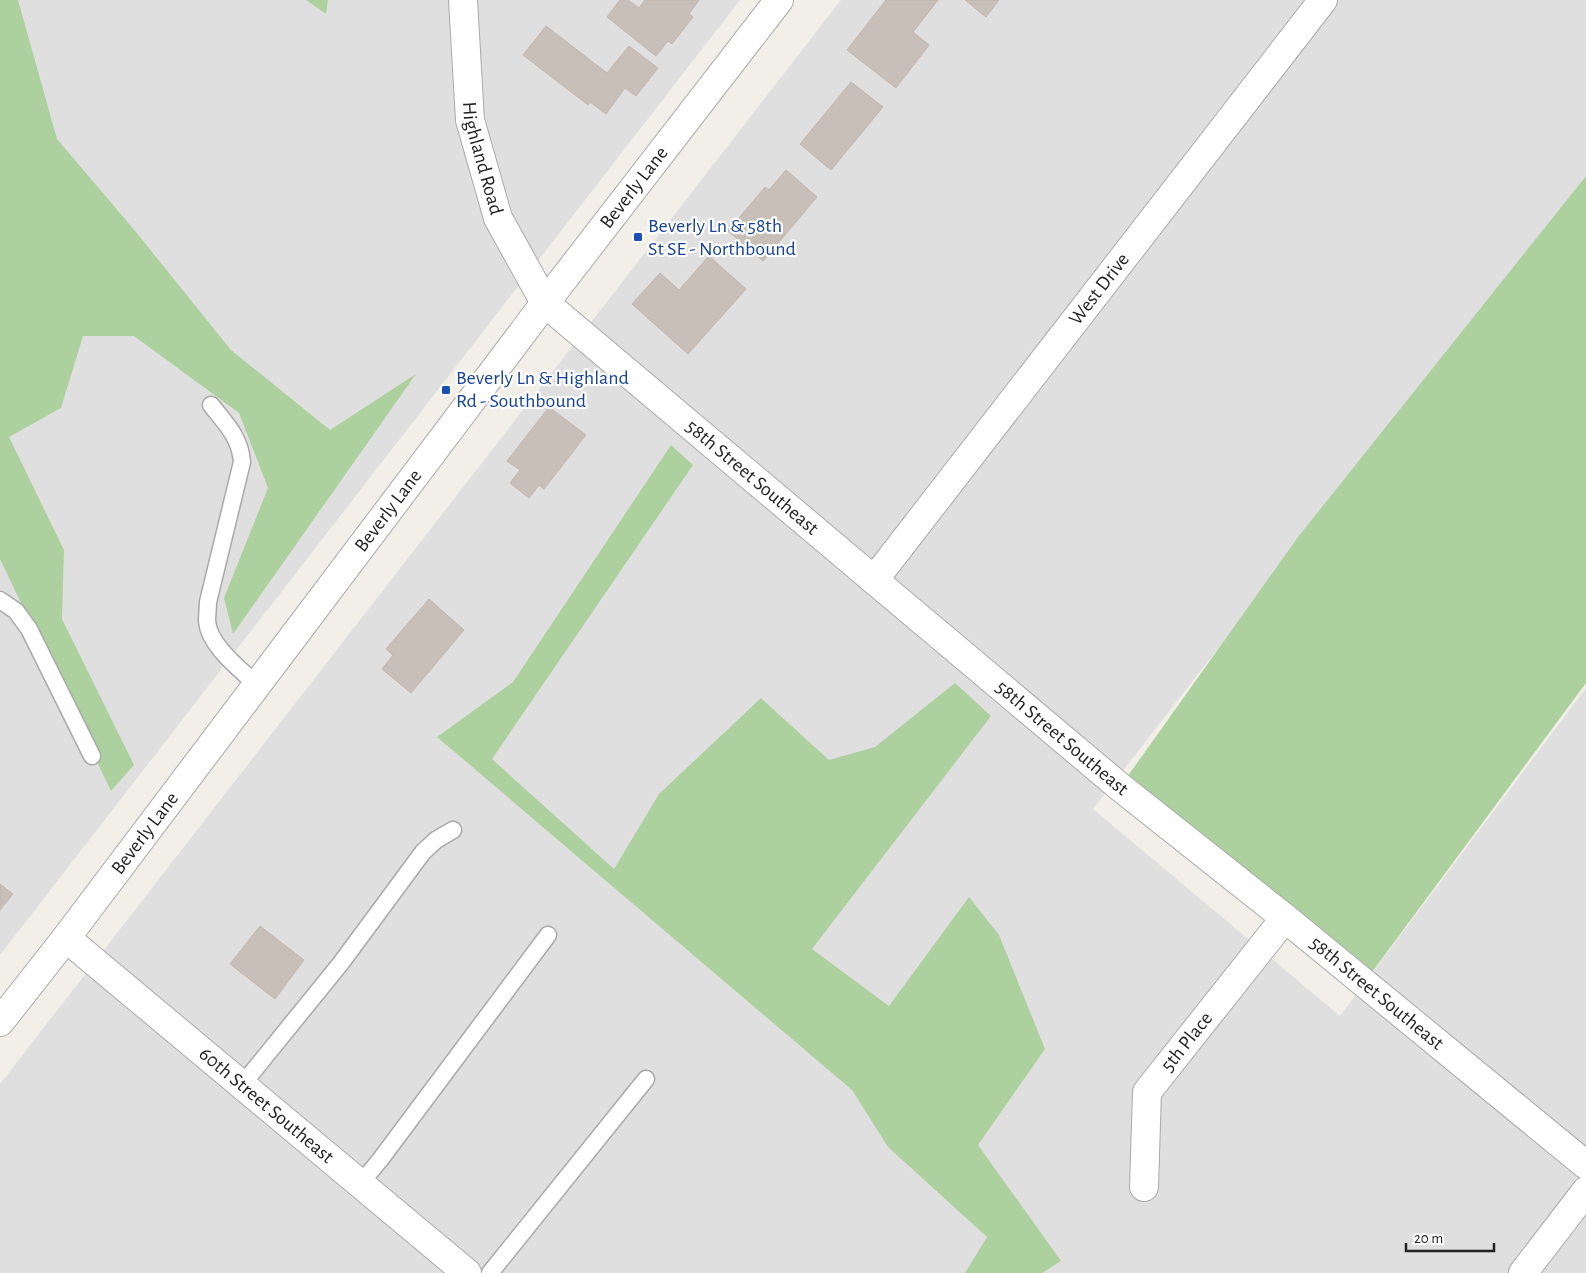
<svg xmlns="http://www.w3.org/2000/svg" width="1586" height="1273" font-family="'Alegreya Sans',sans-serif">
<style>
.residential{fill:#e0dfdf}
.forest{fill:#add19e}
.building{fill:#c7bfb8;stroke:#c4b6ab}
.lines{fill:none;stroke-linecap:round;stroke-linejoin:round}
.service-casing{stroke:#a9a9a9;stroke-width:19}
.minor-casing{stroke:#a9a9a9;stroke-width:30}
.tertiary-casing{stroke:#a9a9a9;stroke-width:30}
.service{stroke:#fff;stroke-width:16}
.minor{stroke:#fff;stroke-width:28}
.tertiary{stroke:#fff;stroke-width:28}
.transit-dot{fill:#1a4fb4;stroke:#fff;stroke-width:2}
.labels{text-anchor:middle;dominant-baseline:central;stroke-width:4.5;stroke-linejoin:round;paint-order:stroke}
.street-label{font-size:20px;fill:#222;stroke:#fff}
.transit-label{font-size:20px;fill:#164399;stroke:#fff;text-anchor:start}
</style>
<rect width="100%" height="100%" fill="#f2efe9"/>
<g class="residential">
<polygon points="0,0 740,0 0,955"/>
<polygon points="841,0 1586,0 1586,176 1093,809 1340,1016 1586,688 1586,1273 0,1273 0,1084"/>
</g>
<g class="forest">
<polygon points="0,0 18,0 57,139 136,232 231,350 330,430 416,374 233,634 224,598 268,488 239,413 134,336 83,336 61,408 9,437 64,550 62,619 134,765 111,791 0,559"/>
<polygon points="306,0 328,0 326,14"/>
<polygon points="1586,176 1586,683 1364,983 1120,787 1298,537"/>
<polygon points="671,445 693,465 492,759 614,869 659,794 761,698 829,760 875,747 955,683 991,716 812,949 889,1006 969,897 999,935 1045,1049 978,1145 1061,1261 1042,1273 965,1273 987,1237 888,1147 852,1090 437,737 513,682"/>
</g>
<g class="building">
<polygon points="620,0 628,0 639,8 645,0 699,0 689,14 693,17 672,44 668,41 656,56 607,17"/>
<polygon points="886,0 938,0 913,32 929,45 896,88 847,50"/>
<polygon points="965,0 999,0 986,17"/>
<polygon points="546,26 607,73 629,46 658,68 636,96 625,88 606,114 590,102 588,105 523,55"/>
<polygon points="851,82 883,107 831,170 800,144"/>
<polygon points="786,170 817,197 763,261 728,231 765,187 769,190"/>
<polygon points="709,256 746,289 688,354 632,304 660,273 679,290"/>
<polygon points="549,407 586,435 544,489 539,485 529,498 510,483 520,470 507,461"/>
<polygon points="429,599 464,630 411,693 382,669 393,655 386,649"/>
<polygon points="0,884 13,894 0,910"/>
<polygon points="260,926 304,960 275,999 230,964"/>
</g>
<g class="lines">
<defs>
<g id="service">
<path d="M211,405C226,424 240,437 242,462L208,602C208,608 207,615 207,621C209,646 240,669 257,685"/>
<polyline points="0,600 16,611 29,629 92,756"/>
<polyline points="242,1085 341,963 423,852 436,840 453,830"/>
<polyline points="360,1184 380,1160 548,935"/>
<polyline points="490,1273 646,1079"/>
</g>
<g id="minor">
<path id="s1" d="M463,0L470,120L498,218L545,303L1120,787L1285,918L1586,1165"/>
<path id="s2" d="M874,580L1323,0"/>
<path id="s3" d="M66,938L467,1273"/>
<path id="s4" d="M1144,1187L1147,1092L1285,918"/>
<polyline points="1523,1273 1586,1191"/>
</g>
<g id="tertiary">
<path id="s5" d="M0,1022L66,938L545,303L779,0"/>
</g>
</defs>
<use href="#service" class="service-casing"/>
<use href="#minor" class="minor-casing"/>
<use href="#tertiary" class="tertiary-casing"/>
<use href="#service" class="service"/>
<use href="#minor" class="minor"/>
<use href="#tertiary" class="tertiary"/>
</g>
<g class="transit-dot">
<rect x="633" y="232" width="10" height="10" rx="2.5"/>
<rect x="441" y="385" width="10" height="10" rx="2.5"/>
</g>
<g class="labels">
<g class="street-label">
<text stroke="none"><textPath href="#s1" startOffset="160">Highland Road</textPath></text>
<text stroke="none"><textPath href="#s5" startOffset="1048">Beverly Lane</textPath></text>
<text stroke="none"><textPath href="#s2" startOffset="368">West Drive</textPath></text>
<text stroke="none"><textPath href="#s1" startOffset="590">58th Street Southeast</textPath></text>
<text stroke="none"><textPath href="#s5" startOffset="642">Beverly Lane</textPath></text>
<text stroke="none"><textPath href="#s1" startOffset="995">58th Street Southeast</textPath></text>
<text stroke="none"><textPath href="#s5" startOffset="238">Beverly Lane</textPath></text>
<text stroke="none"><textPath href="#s1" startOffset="1400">58th Street Southeast</textPath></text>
<text stroke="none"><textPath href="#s4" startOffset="159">5th Place</textPath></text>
<text stroke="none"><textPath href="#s3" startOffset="261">60th Street Southeast</textPath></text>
</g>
<g class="transit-label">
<text x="648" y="226">Beverly Ln &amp; 58th<tspan x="648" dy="23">St SE - Northbound</tspan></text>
<text x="456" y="378">Beverly Ln &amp; Highland<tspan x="456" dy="23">Rd - Southbound</tspan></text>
</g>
</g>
<path d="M1406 1243v8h88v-8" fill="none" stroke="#222222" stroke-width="2.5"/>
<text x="1414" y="1243" font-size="15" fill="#222222" stroke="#ffffff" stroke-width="4" paint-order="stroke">20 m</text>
</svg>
